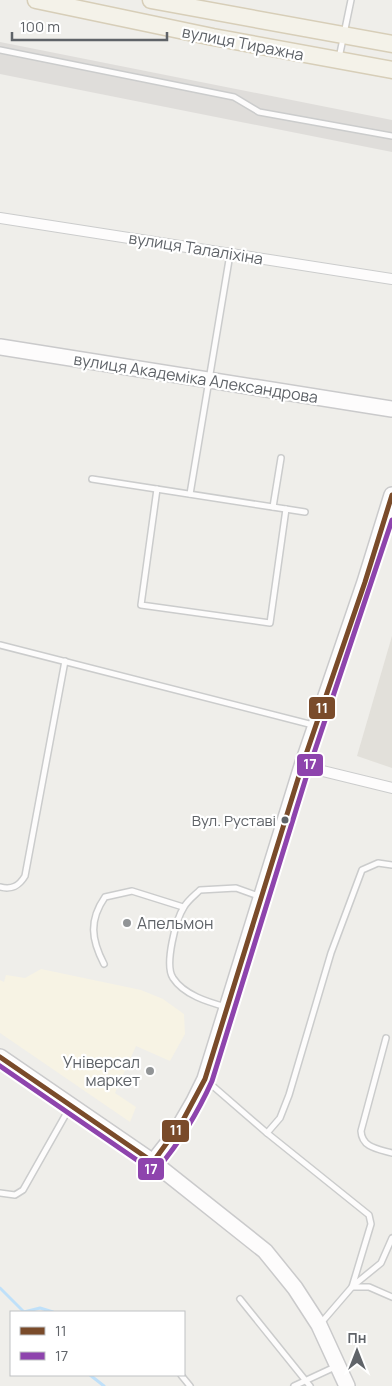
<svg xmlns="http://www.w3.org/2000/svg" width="392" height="1386" font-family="Manrope,sans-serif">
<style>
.commercial{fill:#f7f3e4}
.industrial{fill:#dfddda}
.education{fill:#e2e0da}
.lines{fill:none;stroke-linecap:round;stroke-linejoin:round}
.stream{stroke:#bfe0f9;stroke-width:3}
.lane-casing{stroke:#cbcccc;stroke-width:8}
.street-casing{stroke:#cbcccc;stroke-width:12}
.secondary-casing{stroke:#cacacb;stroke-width:18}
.primary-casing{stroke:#d7ceb8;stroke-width:19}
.lane{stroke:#fdfcfc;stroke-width:5}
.street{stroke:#fdfcfc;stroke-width:10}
.secondary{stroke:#fdfcfc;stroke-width:15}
.primary{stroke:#f4f2e9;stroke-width:16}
.bus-1-casing{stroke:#fff;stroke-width:9}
.bus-2-casing{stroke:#fff;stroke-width:9}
.bus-1{stroke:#7a4b2a;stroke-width:5}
.bus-2{stroke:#8e44ad;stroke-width:5}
.bus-dot{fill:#5f6368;stroke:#fff;stroke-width:2}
.poi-dot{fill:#919496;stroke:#fff;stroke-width:2}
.labels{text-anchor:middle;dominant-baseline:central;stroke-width:4.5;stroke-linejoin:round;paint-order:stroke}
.bus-label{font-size:15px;fill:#5f6368;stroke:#fff;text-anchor:end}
.street-label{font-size:16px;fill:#5f6368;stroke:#fff}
.poi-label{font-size:16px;fill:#5f6368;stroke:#fff;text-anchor:start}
.line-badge{stroke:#fff;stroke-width:2}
.badge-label{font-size:14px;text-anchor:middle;font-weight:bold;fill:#fff}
</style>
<rect width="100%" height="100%" fill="#efeeea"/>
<polygon class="commercial" points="41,969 141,990 163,999 184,1014 185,1034 170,1061 136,1046 115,1093 136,1107 130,1122 0,1033 0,980 4,982 6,975 25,978"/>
<polygon class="industrial" points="0,42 392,120 392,152 0,74"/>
<polygon class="education" points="392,636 392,768 357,756"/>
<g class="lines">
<g class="stream">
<polyline points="0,1288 24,1312 40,1308 53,1312"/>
<polyline points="90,1375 104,1386"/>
</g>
<defs>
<g id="lane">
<polyline points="0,50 234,97 259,112 392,136"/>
<polyline points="339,58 351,0"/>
<polyline points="92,479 305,512"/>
<polyline points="157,489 141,605 270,623 286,509"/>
<polyline points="190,494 230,254"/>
<polyline points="273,507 281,458"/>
<polyline points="0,645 313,725"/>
<path d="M0,887C12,890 19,886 25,876L65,661"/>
<path d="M104,964C91,939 89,920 105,897L132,891L183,907"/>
<path d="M226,1007C208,1002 184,995 173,978C164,965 176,919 184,907C188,900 195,895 200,890L236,888L261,897"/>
<path d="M386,1038L361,1131C362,1148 378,1149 392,1153"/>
<polyline points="207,1081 267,1133 369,1215 371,1224 352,1287"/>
<polyline points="267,1133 280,1118 289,1095 331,953 362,870 378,863 392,865"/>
<polyline points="0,1193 15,1195 23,1190 70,1107"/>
<polyline points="354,1285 381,1263 392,1238"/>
<polyline points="240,1299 310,1386"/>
<polyline points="321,1323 352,1287 369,1287 392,1297"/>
<polyline points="181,1375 190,1386"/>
<polyline points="294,1386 337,1366"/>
</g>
<g id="street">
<polyline points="0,218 392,279"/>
<polyline points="302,766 392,788"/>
</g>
<g id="secondary">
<polyline points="0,347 392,409"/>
<polyline points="0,1057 153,1162 265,1251 295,1288 319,1325 347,1386"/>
<path d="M153,1162C175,1136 191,1110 205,1079L302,766L365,582L392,495"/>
</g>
<g id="primary">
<polyline points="36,0 213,37 392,70"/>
<polyline points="151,0 392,44"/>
</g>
</defs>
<use href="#lane" class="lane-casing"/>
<use href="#street" class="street-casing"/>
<use href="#secondary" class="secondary-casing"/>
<use href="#primary" class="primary-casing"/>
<use href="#lane" class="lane"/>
<use href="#street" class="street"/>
<use href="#secondary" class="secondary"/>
<use href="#primary" class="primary"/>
<defs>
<polyline id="bus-1" points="0,1057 153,1162 182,1122 205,1079 302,766 365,582 392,495"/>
<path id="bus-2" d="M0,1066L150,1169L158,1168C180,1142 198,1112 212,1081L309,768L392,520"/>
</defs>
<use href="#bus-1" class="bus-1-casing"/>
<use href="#bus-2" class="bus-2-casing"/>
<use href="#bus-1" class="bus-1"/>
<use href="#bus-2" class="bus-2"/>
</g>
<circle class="bus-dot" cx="285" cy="820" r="4.5"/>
<g class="poi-dot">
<circle cx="127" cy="923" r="5"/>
<circle cx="150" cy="1071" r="5"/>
</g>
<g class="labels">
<g class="bus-label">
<text x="276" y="820">Вул. Руставі</text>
</g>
<g class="street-label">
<text transform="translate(243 43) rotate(11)">вулиця Тиражна</text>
<text transform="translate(196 248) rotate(9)">вулиця Талаліхіна</text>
<text transform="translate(196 378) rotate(9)">вулиця Академіка Александрова</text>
</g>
<g class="poi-label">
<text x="137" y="923">Апельмон</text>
<text x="140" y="1062" text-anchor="end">Універсал<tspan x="140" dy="18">маркет</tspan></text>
</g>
</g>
<g class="line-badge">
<rect x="308" y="696" width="28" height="24" rx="5" fill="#7a4b2a"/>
<rect x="296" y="753" width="28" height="24" rx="5" fill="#8e44ad"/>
<rect x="161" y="1119" width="29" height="24" rx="5" fill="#7a4b2a"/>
<rect x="137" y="1157" width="28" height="24" rx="5" fill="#8e44ad"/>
</g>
<g class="badge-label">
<text x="322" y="713">11</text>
<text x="310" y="769">17</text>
<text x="176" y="1135">11</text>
<text x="151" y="1174">17</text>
</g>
<rect x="10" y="1311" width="175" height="65" fill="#ffffff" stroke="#bfc1c3"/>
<rect x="20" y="1327" width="25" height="8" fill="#7a4b2a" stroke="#bfc1c3"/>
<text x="55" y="1336" font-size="15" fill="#5f6368">11</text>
<rect x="20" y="1352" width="25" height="8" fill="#8e44ad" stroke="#bfc1c3"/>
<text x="55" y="1361" font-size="15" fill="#5f6368">17</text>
<g transform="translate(357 1351)" stroke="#ffffff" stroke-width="4" paint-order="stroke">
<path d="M0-4L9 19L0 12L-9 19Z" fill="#5f6368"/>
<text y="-8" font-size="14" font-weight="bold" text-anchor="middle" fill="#5f6368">Пн</text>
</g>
<path d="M12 32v8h155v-8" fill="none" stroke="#5f6368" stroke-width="2.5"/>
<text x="20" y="32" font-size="15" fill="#5f6368" stroke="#ffffff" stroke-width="4" paint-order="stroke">100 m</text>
</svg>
